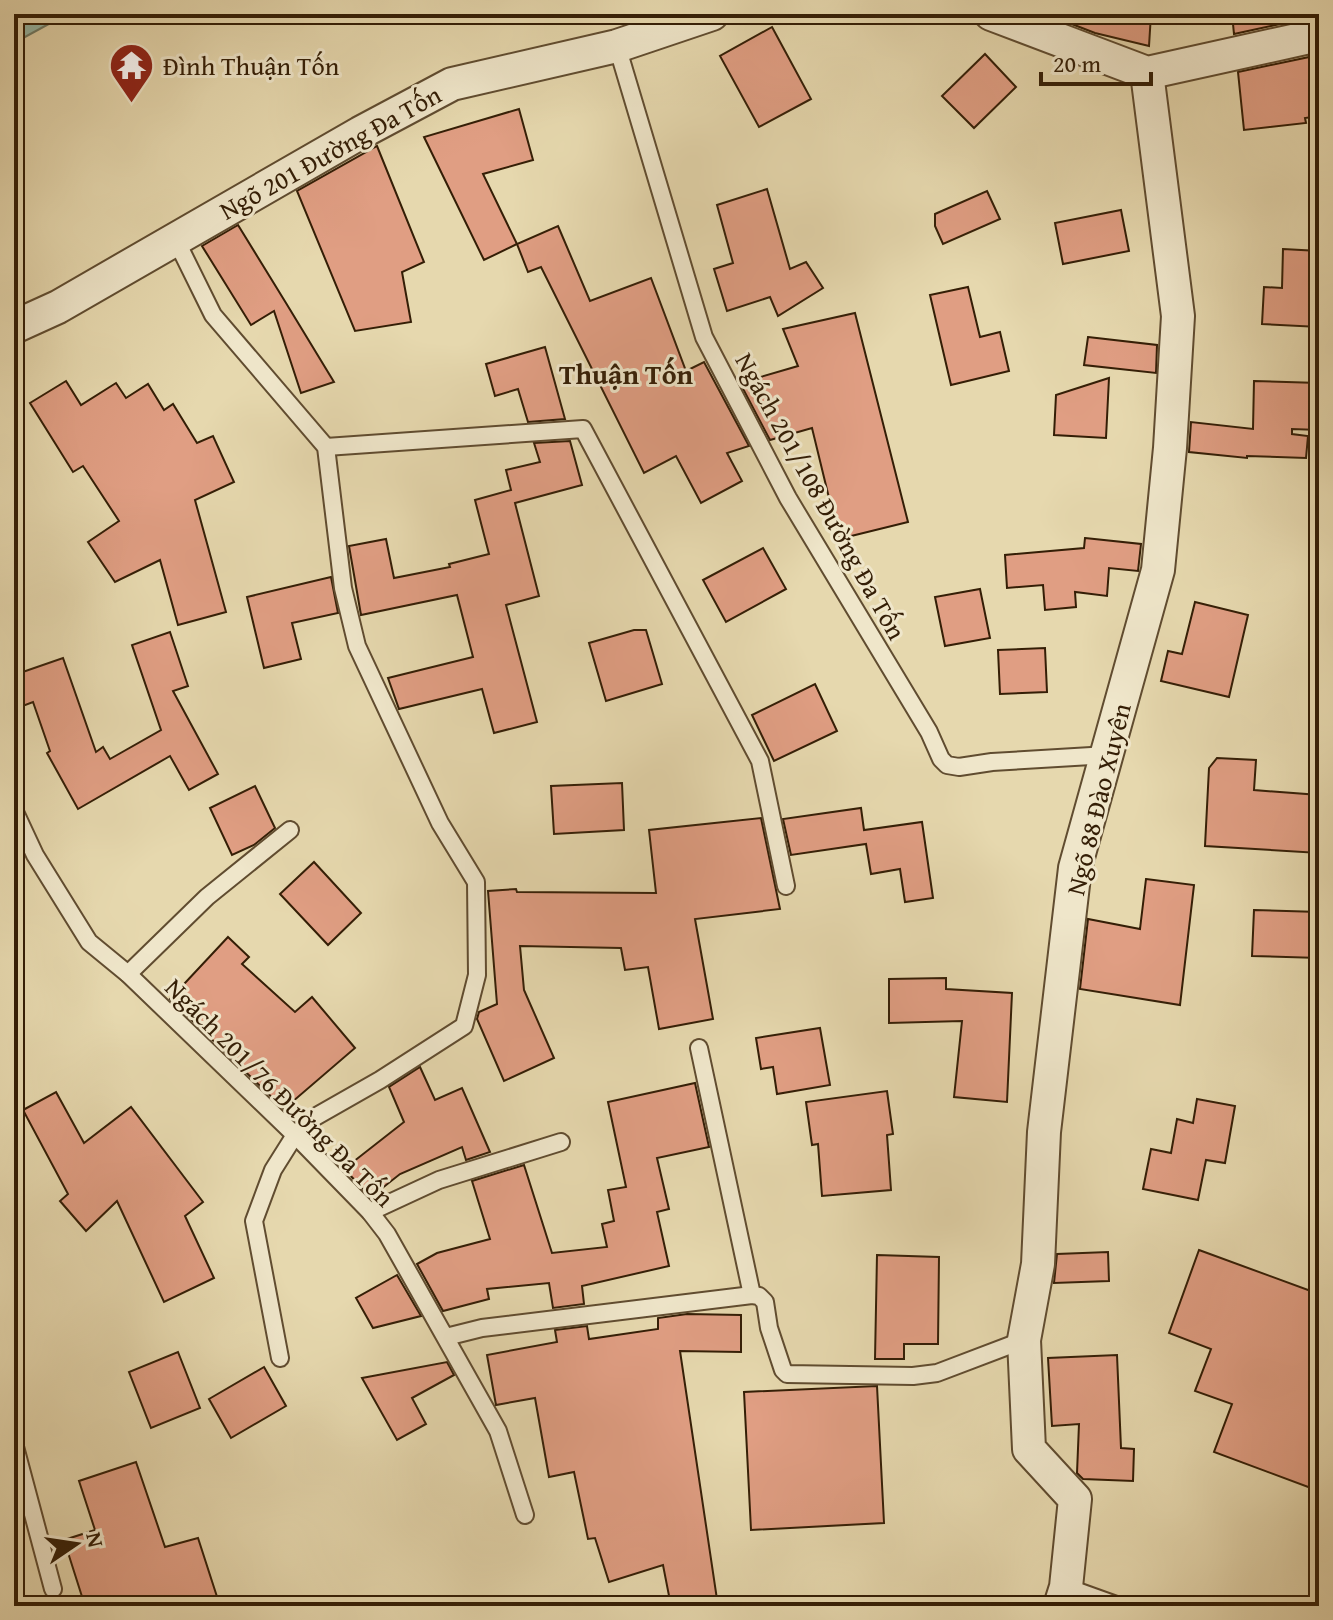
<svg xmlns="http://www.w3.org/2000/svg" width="1333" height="1620" font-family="'Gentium Book Plus',serif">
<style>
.water{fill:#96baa9;stroke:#6f7c68;stroke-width:2}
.building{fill:#e09e83;stroke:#341e06;stroke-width:2}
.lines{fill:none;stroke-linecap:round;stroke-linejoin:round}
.lane-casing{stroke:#604c30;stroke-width:20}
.street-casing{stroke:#604c30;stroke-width:36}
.lane{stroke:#efe6ca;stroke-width:16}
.street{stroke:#efe6ca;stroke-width:32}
.labels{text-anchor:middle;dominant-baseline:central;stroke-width:6;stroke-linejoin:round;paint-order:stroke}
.poi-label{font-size:26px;fill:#341e06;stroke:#efe6ca;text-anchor:start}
.street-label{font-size:26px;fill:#341e06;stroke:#efe6ca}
.neighbourhood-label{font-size:28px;font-weight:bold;fill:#341e06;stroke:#efe6ca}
</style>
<rect width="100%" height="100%" fill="#e6d8ae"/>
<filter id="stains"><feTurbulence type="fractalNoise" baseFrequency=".0025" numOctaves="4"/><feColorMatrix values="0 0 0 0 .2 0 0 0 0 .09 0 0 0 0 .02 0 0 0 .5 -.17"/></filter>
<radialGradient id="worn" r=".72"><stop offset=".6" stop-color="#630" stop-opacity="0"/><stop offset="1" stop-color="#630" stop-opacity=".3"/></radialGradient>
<polygon class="water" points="14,14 67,14 14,43"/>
<g class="building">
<polygon points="1065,14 1151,14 1149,46 1095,33 1064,21"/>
<polygon points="1232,14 1306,14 1307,18 1234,34"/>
<polygon points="772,27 811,99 759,127 720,56"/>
<polygon points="985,54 1016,87 974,128 942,96"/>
<polygon points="1314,56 1315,59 1319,58 1319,116 1305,118 1306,123 1244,130 1238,72"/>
<polygon points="519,109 533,160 483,174 517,244 484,260 424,137"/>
<polygon points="377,146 424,262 402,272 411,322 355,331 297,191"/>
<polygon points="767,189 790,269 806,262 823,288 778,316 770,297 727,311 714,269 733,263 717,205"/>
<polygon points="987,191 1000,219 943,244 935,226 935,214"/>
<polygon points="1121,210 1129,251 1063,264 1055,223"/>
<polygon points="238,225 286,303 334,382 301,393 274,311 251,325 202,246"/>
<polygon points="558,226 590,301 651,278 686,371 704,362 749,446 727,453 742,481 701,503 676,456 644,473 541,267 528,272 517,244"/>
<polygon points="1283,249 1319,251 1319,327 1262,324 1264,287 1282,288"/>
<polygon points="968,287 980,337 1000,332 1009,371 951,385 930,295"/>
<polygon points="855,313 908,522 839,539 812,428 770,440 740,383 798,366 783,329"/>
<polygon points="1088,337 1157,345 1156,373 1084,365"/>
<polygon points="545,347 565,419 528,422 518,389 495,396 486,364"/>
<polygon points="1109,378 1106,438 1054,435 1056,395"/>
<polygon points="66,381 81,405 116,383 126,398 148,384 164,410 173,404 197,443 213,436 234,482 195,500 226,612 178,625 160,560 115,582 88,542 119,521 83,466 73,472 30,403"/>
<polygon points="1254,381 1319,383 1319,430 1292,429 1292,434 1308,436 1306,458 1247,456 1247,458 1189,452 1191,422 1253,429"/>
<polygon points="570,441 582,485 515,503 539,596 506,605 537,722 494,733 482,689 399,709 388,678 473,657 457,595 361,615 349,546 386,539 394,578 450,567 449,564 489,554 475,500 511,490 506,470 540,462 534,443"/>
<polygon points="1085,538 1141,544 1138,571 1109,568 1107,596 1075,592 1076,607 1045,610 1043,585 1007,588 1005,555 1084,548"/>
<polygon points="763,548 786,589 726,622 703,580"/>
<polygon points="331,577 338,613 292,623 301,659 264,668 247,597"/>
<polygon points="980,589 990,638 945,646 935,597"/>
<polygon points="1195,602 1248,615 1229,697 1161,681 1168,651 1182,654"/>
<polygon points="634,630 646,630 662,684 606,701 589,643"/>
<polygon points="170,632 188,686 173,691 218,774 189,790 170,756 78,809 47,753 50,751 33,702 20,707 14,690 14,675 63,658 96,752 103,747 110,759 161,730 132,645"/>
<polygon points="1045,648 1047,692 1000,694 998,650"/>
<polygon points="815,684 837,731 774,761 752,715"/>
<polygon points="1217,758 1256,760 1254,790 1319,795 1319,853 1205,846 1209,768"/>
<polygon points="622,783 624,830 554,834 551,786"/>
<polygon points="255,786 275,828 254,845 232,855 210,808"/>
<polygon points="861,808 864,830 922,822 933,898 905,902 900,869 871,874 866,844 791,855 783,819"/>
<polygon points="761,818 780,909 695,919 713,1019 659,1029 648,967 625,970 621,948 520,946 524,990 554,1058 504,1081 477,1019 479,1012 497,1004 488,891 516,889 517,892 656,893 649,830"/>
<polygon points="314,862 361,913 328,945 280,894"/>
<polygon points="1146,879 1194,885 1180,1005 1080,989 1088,919 1140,929"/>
<polygon points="1254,910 1319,912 1319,958 1252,956"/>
<polygon points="228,937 249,957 242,964 295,1012 312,997 355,1048 284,1109 170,999"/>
<polygon points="946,978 946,989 1012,993 1007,1102 954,1097 962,1021 889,1023 889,979"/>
<polygon points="820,1028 830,1085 777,1094 773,1067 761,1069 756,1038"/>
<polygon points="420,1067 435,1100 462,1088 490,1152 466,1160 462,1147 400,1174 371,1197 344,1169 404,1122 389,1087"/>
<polygon points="695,1083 709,1147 657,1158 669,1209 657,1212 669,1266 582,1286 584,1304 553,1308 549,1283 487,1289 489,1299 443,1311 417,1264 437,1253 490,1239 472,1181 524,1165 552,1253 607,1247 602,1224 614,1221 608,1190 626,1187 608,1102"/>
<polygon points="887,1091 893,1134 887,1135 891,1190 822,1196 818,1144 812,1145 806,1102"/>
<polygon points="56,1092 84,1143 131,1107 203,1202 185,1216 214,1278 164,1302 117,1201 86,1231 60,1201 68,1194 23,1110"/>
<polygon points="1197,1099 1235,1106 1225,1163 1206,1160 1198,1200 1143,1189 1151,1149 1171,1153 1177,1119 1193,1123"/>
<polygon points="1199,1250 1319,1294 1319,1491 1214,1452 1232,1404 1195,1391 1211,1349 1169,1333"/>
<polygon points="1108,1252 1109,1281 1054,1283 1057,1254"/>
<polygon points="877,1255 939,1257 938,1344 904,1344 904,1359 875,1359"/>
<polygon points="397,1275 421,1316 373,1328 356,1298"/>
<polygon points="687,1314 741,1315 741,1352 680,1351 718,1606 671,1606 663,1565 609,1582 595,1538 588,1539 574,1472 549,1477 535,1398 496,1405 487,1355 557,1342 555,1330 587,1326 589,1339 658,1329 658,1318"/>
<polygon points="178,1352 200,1408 151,1428 129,1372"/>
<polygon points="1117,1355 1121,1448 1134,1449 1133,1481 1083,1479 1077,1473 1079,1424 1052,1426 1048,1358"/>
<polygon points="447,1362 454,1375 412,1398 426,1424 397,1440 362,1378"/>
<polygon points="264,1367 286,1406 231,1438 209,1399"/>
<polygon points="877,1386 884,1523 751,1530 744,1392"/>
<polygon points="136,1462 165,1547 198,1538 220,1606 85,1606 64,1540 95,1530 79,1481"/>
</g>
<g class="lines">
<defs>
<g id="lane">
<polyline points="617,46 704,337 788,498 929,732 941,759 947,765 959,767 992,762 1108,755"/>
<polyline points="176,240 213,315 326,447 343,588 357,646 440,823 476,882 477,975 464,1026 380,1080 315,1117 295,1135 273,1170 254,1221 280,1358"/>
<polyline points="326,447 583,429 760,761 786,886"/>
<polyline points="14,810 35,855 89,942 128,974 295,1135 370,1212 387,1234 498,1431 525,1515"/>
<polyline points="128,974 207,897 290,830"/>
<polyline points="699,1048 752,1295"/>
<polyline points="370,1212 439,1180 561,1142"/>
<polyline points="446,1337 482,1328 752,1295 759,1296 765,1302 769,1328 783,1370 787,1374 913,1376 937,1373 1024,1340"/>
<polyline points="14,1443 53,1589"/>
<polyline points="1066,1587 1119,1606"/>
</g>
<g id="street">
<polyline points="991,14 1147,73 1319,35"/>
<polyline points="14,327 58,307 360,133 452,84 617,46 712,14"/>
<polyline points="1060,1606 1066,1587 1075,1499 1029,1449 1024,1340 1038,1264 1044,1132 1075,868 1158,570 1170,448 1178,316 1147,73"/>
</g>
</defs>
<use href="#lane" class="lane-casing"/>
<use href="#street" class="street-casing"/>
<use href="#lane" class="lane"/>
<use href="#street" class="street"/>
</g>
<defs>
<symbol id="temple-pin" viewBox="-11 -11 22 30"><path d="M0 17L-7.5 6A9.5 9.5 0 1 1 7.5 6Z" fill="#8f2418" stroke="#efe6ca"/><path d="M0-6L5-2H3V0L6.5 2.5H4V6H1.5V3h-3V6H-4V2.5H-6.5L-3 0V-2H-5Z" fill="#fff"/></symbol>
</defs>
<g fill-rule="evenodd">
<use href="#temple-pin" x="106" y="40" width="51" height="69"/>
</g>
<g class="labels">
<g class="poi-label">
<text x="163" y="65">Đình Thuận Tốn</text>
</g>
<g class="street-label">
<text transform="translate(330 152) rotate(-29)">Ngõ 201 Đường Đa Tốn</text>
<text transform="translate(821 496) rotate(61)">Ngách 201/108 Đường Đa Tốn</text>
<text transform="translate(1098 799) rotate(-76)">Ngõ 88 Đào Xuyên</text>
<text transform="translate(280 1092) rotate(45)">Ngách 201/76 Đường Đa Tốn</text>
</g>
<g class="neighbourhood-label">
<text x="626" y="373">Thuận Tốn</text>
</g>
</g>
<rect width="1333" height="1620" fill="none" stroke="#e6d8ae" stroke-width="48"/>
<rect x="16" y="16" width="1301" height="1588" fill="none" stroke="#341e06" stroke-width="4"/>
<rect x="24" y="24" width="1285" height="1572" fill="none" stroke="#341e06" stroke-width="2"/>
<g transform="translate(76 1544) rotate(77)" stroke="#efe6ca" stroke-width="6" paint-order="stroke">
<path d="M0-6L14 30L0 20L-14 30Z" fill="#341e06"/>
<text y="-12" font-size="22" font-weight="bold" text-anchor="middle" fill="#341e06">N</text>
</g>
<path d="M1041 72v12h110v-12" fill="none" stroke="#341e06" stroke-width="4"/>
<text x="1053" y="72" font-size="24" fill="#341e06" stroke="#efe6ca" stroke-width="6" paint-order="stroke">20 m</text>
<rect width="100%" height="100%" filter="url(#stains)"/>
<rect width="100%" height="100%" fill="url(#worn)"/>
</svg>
